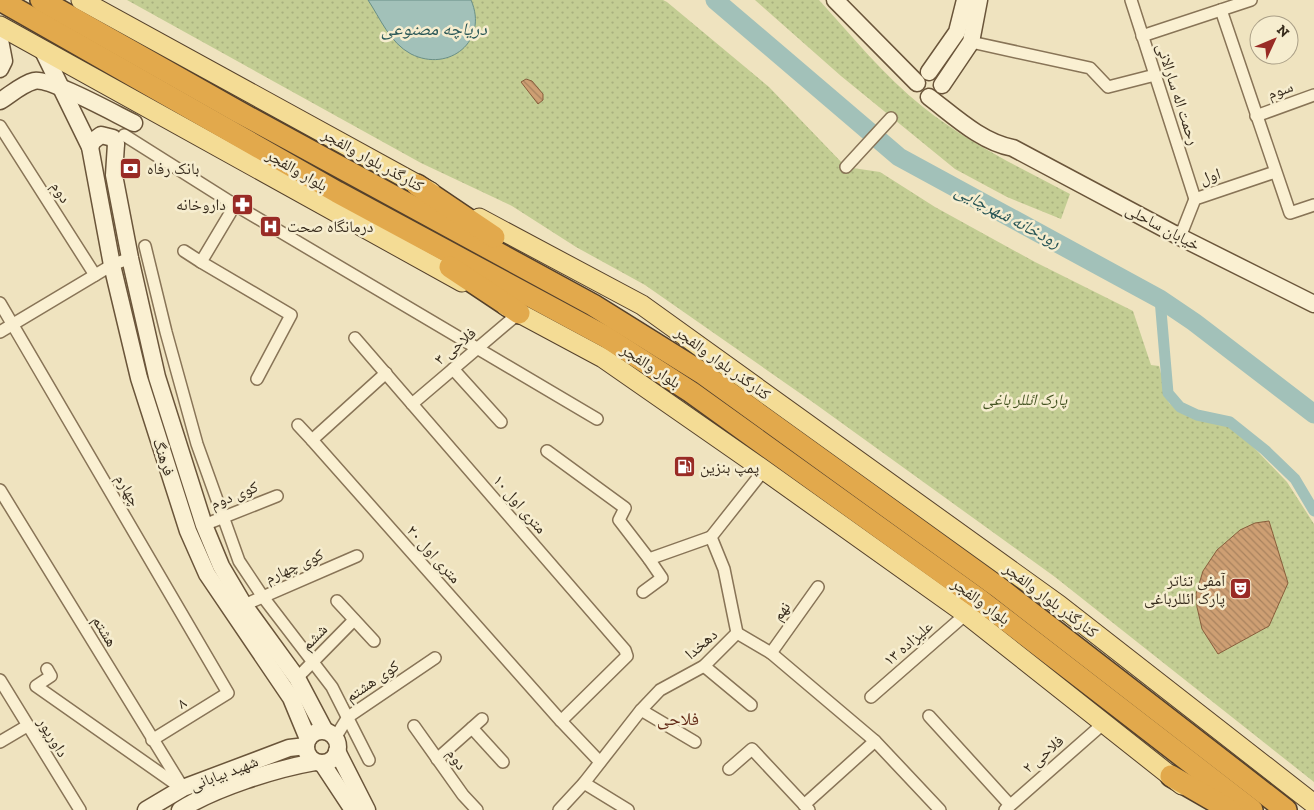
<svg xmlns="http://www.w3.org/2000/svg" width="1314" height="810" font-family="'Zilla Slab','Noto Naskh Arabic',serif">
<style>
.green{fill:url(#green-dots)}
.water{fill:#a2c1b9;stroke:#698f87}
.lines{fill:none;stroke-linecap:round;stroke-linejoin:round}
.canal{stroke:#a2c1b9;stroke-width:11}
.river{stroke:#a2c1b9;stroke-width:19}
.building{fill:url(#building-back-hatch);stroke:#885e3c}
.street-casing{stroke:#887457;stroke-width:14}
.secondary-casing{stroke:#6a553a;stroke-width:19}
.primary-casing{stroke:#55412b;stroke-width:21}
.highway-casing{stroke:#55412b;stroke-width:24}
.street{stroke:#faf0d2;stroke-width:11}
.secondary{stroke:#faf0d2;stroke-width:16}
.primary{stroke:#f4dc95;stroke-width:19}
.highway{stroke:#e2a94c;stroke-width:21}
.labels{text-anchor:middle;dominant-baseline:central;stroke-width:5;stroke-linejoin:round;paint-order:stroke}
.street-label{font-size:16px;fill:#372b1c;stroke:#f6edcf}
.poi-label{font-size:16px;fill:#372b1c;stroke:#f6edcf;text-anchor:start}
.park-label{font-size:16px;font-style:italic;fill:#455422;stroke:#f6edcf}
.water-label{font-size:18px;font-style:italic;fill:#2a5757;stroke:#f6edcf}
.neighbourhood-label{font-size:18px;fill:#652e1a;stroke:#f6edcf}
</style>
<defs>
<pattern id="green-dots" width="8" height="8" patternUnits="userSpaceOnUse" patternTransform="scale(1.25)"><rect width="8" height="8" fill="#c3cd93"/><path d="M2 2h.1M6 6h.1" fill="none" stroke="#a8b07e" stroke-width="1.8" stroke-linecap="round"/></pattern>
<pattern id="building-back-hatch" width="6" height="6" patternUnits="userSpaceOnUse" patternTransform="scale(1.25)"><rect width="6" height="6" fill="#ce9f73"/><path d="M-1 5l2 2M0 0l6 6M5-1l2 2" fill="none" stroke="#a8825e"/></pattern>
</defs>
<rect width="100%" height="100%" fill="#efe3bf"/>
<g class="green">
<polygon points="127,0 663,0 667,2 769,87 846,167 880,172 935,207 1035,262 1133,311 1151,365 1159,366 1169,403 1183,413 1221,423 1239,432 1287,482 1314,524 1314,782 1055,577 814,403 645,285 576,247 512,206 421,163"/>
<path d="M755,0H819C852,36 884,76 923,107C968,143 1019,167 1070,194L1061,219L1007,197L955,169L841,76Z"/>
</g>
<path class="water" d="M368,0H471C489,41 449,73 411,54C390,43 380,18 368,0Z"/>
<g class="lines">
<polyline class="canal" points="1160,299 1168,393 1180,407 1197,415 1230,422 1265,450 1295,479 1314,511"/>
<polyline class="river" points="715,0 899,157 1160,299 1194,322 1314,414"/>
</g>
<g class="building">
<polygon points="526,79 532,81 543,94 543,100 538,104 521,82"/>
<polygon points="1269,521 1288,583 1269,626 1218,654 1202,629 1197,607 1196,594 1203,571 1217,550 1240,530 1255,523"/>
</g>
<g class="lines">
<defs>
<g id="street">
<polyline points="1131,0 1195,199"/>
<polyline points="1221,10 1290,213 1314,205"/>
<polyline points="1142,36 1251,0"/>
<polyline points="971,42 1090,68 1108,87 1155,75"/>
<polyline points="1256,116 1314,95"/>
<polyline points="0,126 95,275"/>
<polyline points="124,135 235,205 597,419"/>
<polyline points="846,167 891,118"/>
<polyline points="235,205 201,262 291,315 257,379"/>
<polyline points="1180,237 1195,199 1275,172"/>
<polyline points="145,246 166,332 197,444 239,561 263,597 332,687 369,760"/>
<polyline points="184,251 201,262"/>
<polyline points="0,303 228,693 152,740"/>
<polyline points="0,332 112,265 130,258"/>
<polyline points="355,338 625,650 627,656 561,721"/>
<polyline points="453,369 501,422"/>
<polyline points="386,373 312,440 561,721 600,762"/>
<polyline points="412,404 519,313"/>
<polyline points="298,425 312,440"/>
<polyline points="547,451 625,508 619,520 649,559 711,537"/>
<polyline points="0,490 183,788"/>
<polyline points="204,525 277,496"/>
<polyline points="643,592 662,578 649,559"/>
<polyline points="337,601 374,641"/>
<polyline points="244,605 357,556"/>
<polyline points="737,633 771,653 875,741"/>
<polyline points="771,653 818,587"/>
<polyline points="704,666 751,705"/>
<polyline points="47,669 51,676 36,686 177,785"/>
<polyline points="297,678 354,620"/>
<polyline points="0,680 80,810"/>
<polyline points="871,697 966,614"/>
<polyline points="641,710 695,742"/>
<polyline points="929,716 1010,805"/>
<polyline points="414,726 463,795 477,810"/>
<polyline points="472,728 503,762"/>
<polyline points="335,738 348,717 435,658"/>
<polyline points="0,742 27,726"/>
<polyline points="437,759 482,719"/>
<polyline points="729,769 752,749 809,810"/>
<polyline points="584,783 628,810"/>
<polyline points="804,805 875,741 940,810"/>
<polyline points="559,810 584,783 641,710 660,690 704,666 737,633 724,569 711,537 764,470"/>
<polyline points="1005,810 1104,723"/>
</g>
<g id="secondary">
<polyline points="835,0 917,83"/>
<polyline points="0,40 4,61 0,69"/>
<polyline points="43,51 90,147 112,265 139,378 188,531 207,574 291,698 308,739"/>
<polyline points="929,72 957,32 965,0"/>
<polyline points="942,85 971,42 979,0"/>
<path d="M929,97C954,116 981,142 1013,148L1180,237L1314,304"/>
<path d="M0,101C10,95 22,84 34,81C49,77 117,115 134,123"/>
<polyline points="116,144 114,175 130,258 157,377 204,525 221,566 244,605 297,678 325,731"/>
<polyline points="90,147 93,141 101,135 113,138 116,144"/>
<circle cx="322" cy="747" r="16"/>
<polyline points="337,751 367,810"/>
<polyline points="322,763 353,810"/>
<polyline points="146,810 183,788 289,748 306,746"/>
<path d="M180,810C215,788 275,769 315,762"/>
</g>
<g id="primary">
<polyline points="81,0 431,192"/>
<polyline points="0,26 462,282"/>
<polyline points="479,218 642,305 1059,605 1314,804"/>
<polyline points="506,306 603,358 764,470 966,614 1182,785"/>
</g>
<g id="highway">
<polyline points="0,0 337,192 606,337 691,392 980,600 1252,810"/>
<polyline points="41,0 237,111 593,305 702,373 998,587 1286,810"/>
<polyline points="417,185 494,237"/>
<polyline points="450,267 519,313"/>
<polyline points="1171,776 1230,810"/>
</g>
</defs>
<use href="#street" class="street-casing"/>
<use href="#secondary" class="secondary-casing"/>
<use href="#primary" class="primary-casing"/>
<use href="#highway" class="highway-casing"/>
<use href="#street" class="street"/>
<use href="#secondary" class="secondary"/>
<use href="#primary" class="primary"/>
<use href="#highway" class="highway"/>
</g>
<defs>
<symbol id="bank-square" viewBox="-11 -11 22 22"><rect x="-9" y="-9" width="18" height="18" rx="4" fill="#992b25" stroke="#f6edcf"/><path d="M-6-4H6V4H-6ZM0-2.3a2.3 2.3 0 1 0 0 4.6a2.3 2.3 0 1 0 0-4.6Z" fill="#fff"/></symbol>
<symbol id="pharmacy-square" viewBox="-11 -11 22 22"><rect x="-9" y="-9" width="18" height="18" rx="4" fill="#992b25" stroke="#f6edcf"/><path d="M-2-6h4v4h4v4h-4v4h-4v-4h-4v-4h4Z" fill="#fff"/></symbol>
<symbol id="hospital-square" viewBox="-11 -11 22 22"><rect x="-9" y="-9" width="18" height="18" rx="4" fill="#992b25" stroke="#f6edcf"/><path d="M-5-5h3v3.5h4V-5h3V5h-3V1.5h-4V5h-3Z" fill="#fff"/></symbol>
<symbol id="fuel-square" viewBox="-11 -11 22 22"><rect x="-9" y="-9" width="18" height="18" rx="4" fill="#992b25" stroke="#f6edcf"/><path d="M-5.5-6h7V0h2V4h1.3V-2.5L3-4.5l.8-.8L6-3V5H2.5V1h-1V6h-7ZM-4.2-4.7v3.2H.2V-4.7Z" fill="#fff"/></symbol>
<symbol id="theatre-square" viewBox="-11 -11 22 22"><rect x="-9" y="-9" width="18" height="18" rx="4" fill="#992b25" stroke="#f6edcf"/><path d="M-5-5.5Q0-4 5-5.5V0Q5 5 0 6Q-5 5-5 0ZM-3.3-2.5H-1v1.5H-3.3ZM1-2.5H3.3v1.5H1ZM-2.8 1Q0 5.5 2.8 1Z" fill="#fff"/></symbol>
</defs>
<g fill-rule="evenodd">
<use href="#bank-square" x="118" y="156" width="25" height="25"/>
<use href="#pharmacy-square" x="230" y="192" width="25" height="25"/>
<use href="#hospital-square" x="258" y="214" width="25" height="25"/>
<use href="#fuel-square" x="672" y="454" width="25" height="25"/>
<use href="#theatre-square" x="1228" y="576" width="25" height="25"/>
</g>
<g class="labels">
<g class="street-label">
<text transform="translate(1280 90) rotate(-20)">سوم</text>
<text transform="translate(1178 94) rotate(72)">رحمت اله سارالانی</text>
<text transform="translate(373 160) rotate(29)">کنارگذر بلوار والفجر</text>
<text transform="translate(297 170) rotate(30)">بلوار والفجر</text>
<text transform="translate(1210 176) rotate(-18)">اول</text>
<text transform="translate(61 192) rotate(57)">دوم</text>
<text transform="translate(1163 227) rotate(28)">خیابان ساحلی</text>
<text transform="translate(455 346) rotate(-40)">فلاحی ۳</text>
<text transform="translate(723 363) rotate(36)">کنارگذر بلوار والفجر</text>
<text transform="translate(651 366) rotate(33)">بلوار والفجر</text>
<text transform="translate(164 457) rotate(72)">فرهنگ</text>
<text transform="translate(128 490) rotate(60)">چهارم</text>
<text transform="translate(234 495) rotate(-22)">کوی دوم</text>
<text transform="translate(520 504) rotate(49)">۱۰ متری اول</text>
<text transform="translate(434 554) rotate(48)">۲۰ متری اول</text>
<text transform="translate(294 566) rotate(-24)">کوی چهارم</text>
<text transform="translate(1051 600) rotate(37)">کنارگذر بلوار والفجر</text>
<text transform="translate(981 601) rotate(36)">بلوار والفجر</text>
<text transform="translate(781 611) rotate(-54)">نهم</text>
<text transform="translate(105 631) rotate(59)">هشتم</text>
<text transform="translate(314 637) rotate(-46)">ششم</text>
<text transform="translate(908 643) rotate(-41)">۱۳ علیزاده</text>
<text transform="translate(701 644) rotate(-41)">دهخدا</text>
<text transform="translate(372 681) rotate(-34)">کوی هشتم</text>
<text transform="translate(182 703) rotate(-32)">۸</text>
<text transform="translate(53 737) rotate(58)">داورپور</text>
<text transform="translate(1043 754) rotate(-41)">فلاحی ۲</text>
<text transform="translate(457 759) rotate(54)">دوم</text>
<text transform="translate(224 773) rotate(-21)">شهید بیابانی</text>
</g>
<g class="poi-label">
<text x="147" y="168">بانک رفاه</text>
<text x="226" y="204" text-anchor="end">داروخانه</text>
<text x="287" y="226">درمانگاه صحت</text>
<text x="700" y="467">پمپ بنزین</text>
<text x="1225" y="580" text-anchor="end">آمفی تئاتر<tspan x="1225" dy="18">پارک ائللرباغی</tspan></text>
</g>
<g class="park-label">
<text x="1025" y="399">پارک ائللر باغی</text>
</g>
<g class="water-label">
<text x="434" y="29">دریاچه مصنوعی</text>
<text transform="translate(1008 216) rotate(28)">رودخانه شهرچایی</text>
</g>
<g class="neighbourhood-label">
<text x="678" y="719">فلاحی</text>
</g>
</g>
<g transform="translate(1274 40) rotate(46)"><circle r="24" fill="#f6edcf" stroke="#aa9f87"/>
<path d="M0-4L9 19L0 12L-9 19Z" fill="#992b25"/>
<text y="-8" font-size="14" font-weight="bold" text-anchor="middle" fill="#372b1c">N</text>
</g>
</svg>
